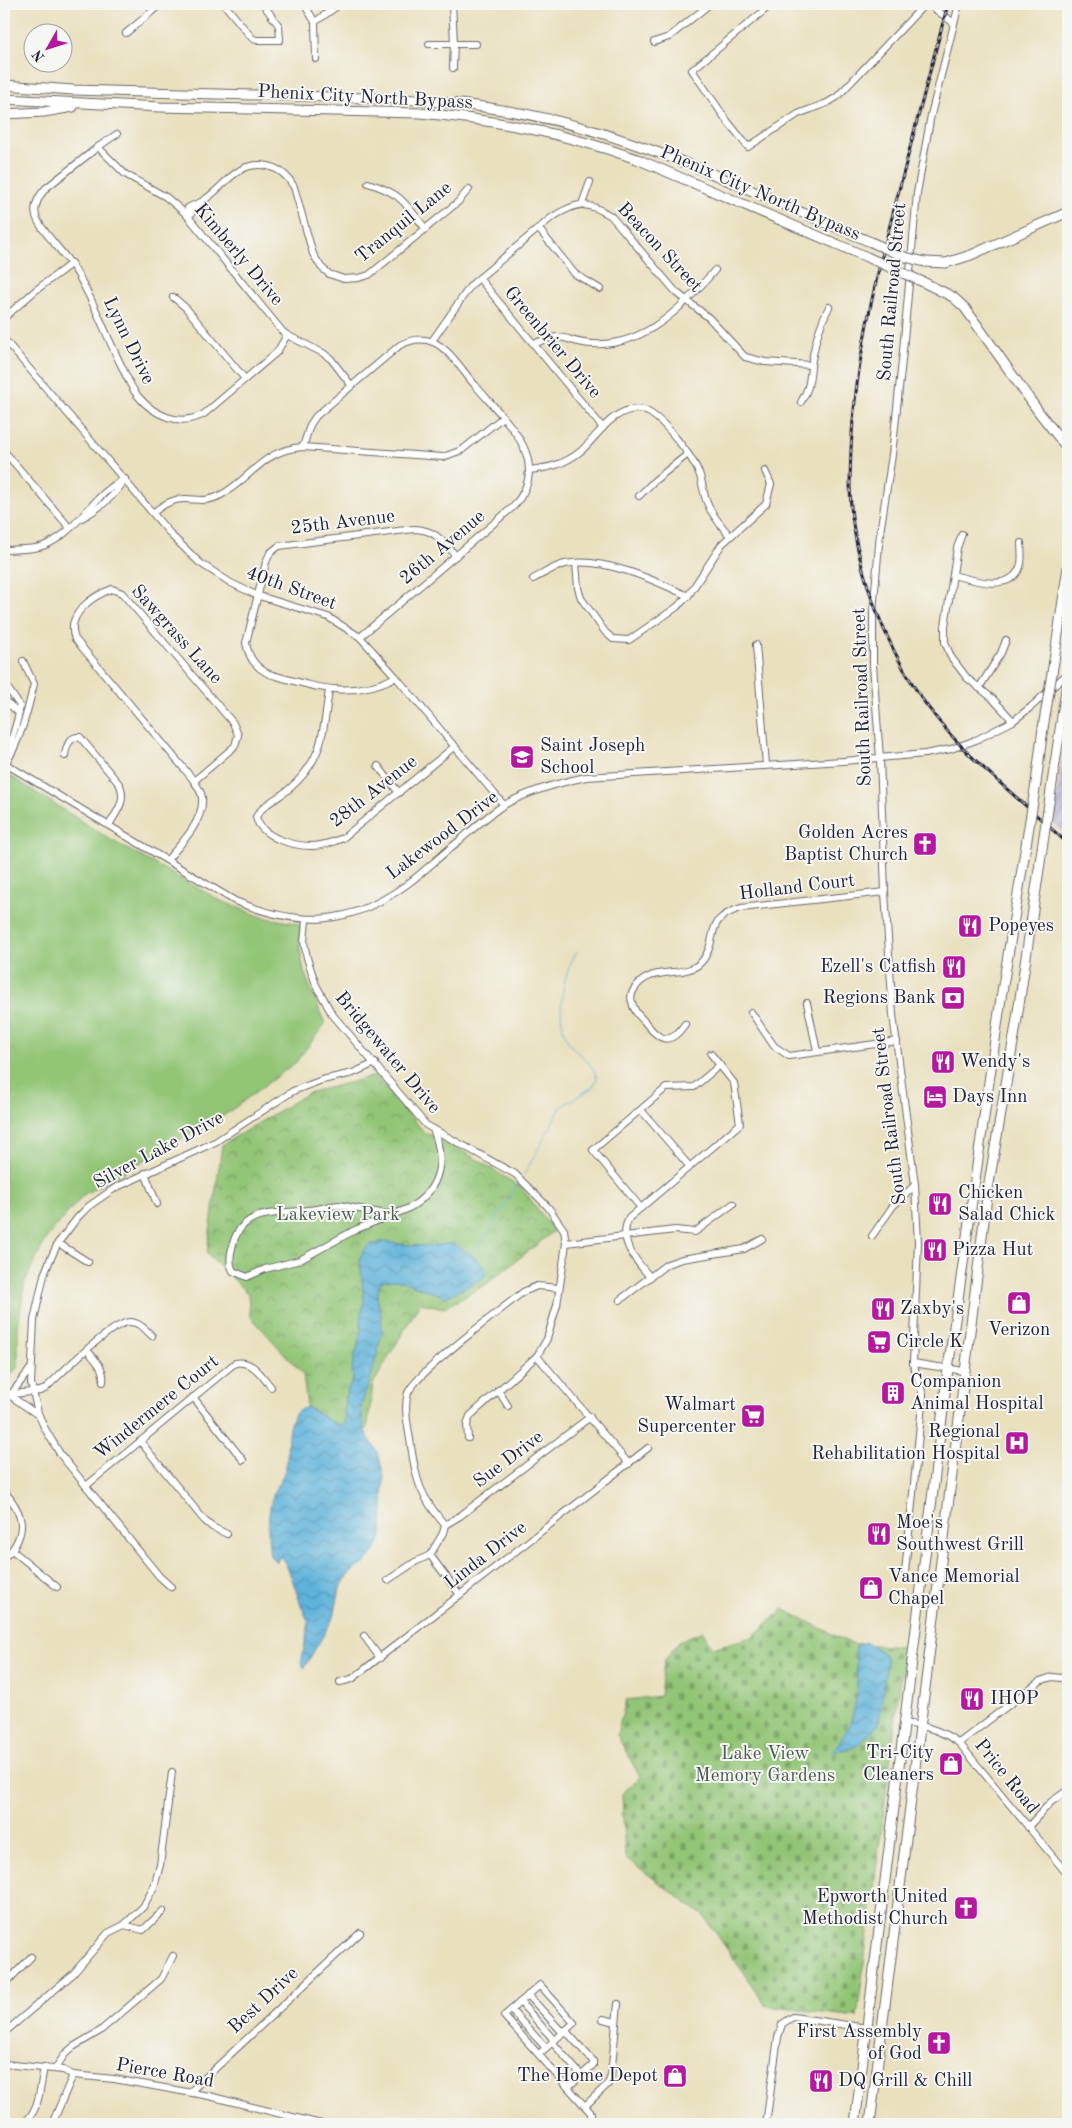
<svg xmlns="http://www.w3.org/2000/svg" width="1072" height="2128" font-family="'Old Standard TT',serif">
<style>
.industrial{fill:url(#industrial-furrows)}
.green{fill:#92c576;stroke:#5a7458}
.cemetery{fill:url(#cemetery-stones);stroke:#5a7458}
.park{fill:url(#park-crowns);stroke:#5a7458}
.water{fill:url(#water-waves);stroke:#406a8b}
.lines{fill:none;stroke-linecap:round;stroke-linejoin:round}
.stream{stroke:#5fb3db;stroke-width:1}
.minor-casing{stroke:#686469;stroke-width:8}
.highway-casing{stroke:#686469;stroke-width:11}
.minor{stroke:#fff;stroke-width:6}
.highway{stroke:#fff;stroke-width:9}
.rail-casing{stroke:#22223b;stroke-width:3}
.rail{stroke:#f6f6f2;stroke-width:1;stroke-dasharray:4;stroke-linecap:butt}
.highway-bridge-casing{stroke:#686469;stroke-width:11;stroke-linecap:butt}
.highway-bridge{stroke:#fff;stroke-width:9}
.labels{text-anchor:middle;dominant-baseline:central;stroke-width:4;stroke-linejoin:round;paint-order:stroke}
.street-label{font-size:19px;fill:#22223b;stroke:#f6f6f2}
.poi-label{font-size:19px;fill:#22223b;stroke:#f6f6f2;text-anchor:start}
.park-label{font-size:19px;fill:#495b50;stroke:#f6f6f2}
</style>
<defs>
<pattern id="industrial-furrows" width="10" height="10" patternUnits="userSpaceOnUse" patternTransform="scale(1.25)"><rect width="10" height="10" fill="#c4c0db"/><path d="M-1 1l2-2M0 10L10 0M9 11l2-2" fill="none" stroke="#a8a5bd"/></pattern>
<pattern id="cemetery-stones" width="16" height="16" patternUnits="userSpaceOnUse" patternTransform="scale(1.25)"><rect width="16" height="16" fill="#92c576"/><path d="M2 7V4a2 2 0 0 1 4 0v3zM10 15v-3a2 2 0 0 1 4 0v3z" fill="#77a062"/></pattern>
<pattern id="park-crowns" width="20" height="18" patternUnits="userSpaceOnUse" patternTransform="scale(1.25)"><rect width="20" height="18" fill="#92c576"/><path d="M2 6a3 3 0 1 1 6 0M12 15a3 3 0 1 1 6 0" fill="none" stroke="#77a062"/></pattern>
<pattern id="water-waves" width="16" height="10" patternUnits="userSpaceOnUse" patternTransform="scale(1.25)"><rect width="16" height="10" fill="#5fb3db"/><path d="M0 5q4-4 8 0t8 0" fill="none" stroke="#4e91b3"/></pattern>
</defs>
<rect width="100%" height="100%" fill="#f6f6f2"/>
<filter id="ink" filterUnits="userSpaceOnUse"><feTurbulence type="fractalNoise" baseFrequency=".02" numOctaves="2"/><feDisplacementMap in="SourceGraphic" scale="10" xChannelSelector="R" yChannelSelector="G"/><feConvolveMatrix kernelMatrix="1 2 1 2 8 2 1 2 1" color-interpolation-filters="sRGB"/></filter>
<filter id="wash" filterUnits="userSpaceOnUse"><feTurbulence type="fractalNoise" baseFrequency=".0096" numOctaves="4" result="noise"/><feDisplacementMap in="SourceGraphic" scale="20" xChannelSelector="R" yChannelSelector="G"/><feGaussianBlur stdDeviation="1.12" result="paint"/><feColorMatrix in="noise" values="0 0 0 0 0 0 0 0 0 0 0 0 0 0 0 0 0 1.4 0 .05"/><feComposite in="paint" operator="in"/></filter>
<g filter="url(#wash)">
<rect width="100%" height="100%" fill="#e9e0be"/>
<polygon class="industrial" points="1068,715 1068,838 1053,822"/>
<polygon class="green" points="4,772 111,840 221,901 262,917 300,924 300,950 304,972 325,1024 296,1062 226,1114 83,1195 47,1237 25,1281 18,1326 18,1367 4,1381"/>
<polygon class="cemetery" points="783,1609 850,1643 905,1647 857,2017 766,2006 705,1917 625,1857 622,1794 640,1777 617,1735 626,1700 660,1696 664,1661 679,1641 703,1631 712,1648 752,1637"/>
<polygon class="park" points="375,1076 424,1132 470,1155 522,1188 554,1231 485,1285 444,1308 420,1303 373,1384 367,1430 337,1425 307,1407 303,1374 250,1316 248,1294 207,1253 222,1145 308,1093"/>
<g class="water">
<path d="M387,1241C407,1247 432,1247 453,1243C464,1251 482,1259 486,1273L482,1279L446,1297L398,1280L382,1281L379,1286L377,1298L381,1314L382,1332L372,1374L361,1406L364,1430L378,1452L384,1477L382,1538L373,1554L365,1563L349,1574L340,1588L334,1617L304,1668L301,1664L309,1622C297,1602 295,1578 282,1558L280,1557L276,1562L270,1556C267,1535 267,1512 274,1492C277,1484 284,1476 286,1467C290,1448 281,1414 307,1407L337,1425H344L345,1397L353,1379L352,1367L361,1332V1317L364,1300L360,1259L363,1251L369,1245Z"/>
<path d="M865,1642L885,1654L887,1661L879,1722L873,1731L854,1748L832,1751C850,1732 857,1708 857,1682C857,1670 855,1658 856,1646Z"/>
</g>
<g class="lines">
<g class="stream">
<path d="M524,1175L561,1107L593,1087L597,1079C593,1058 572,1053 566,1037C556,1015 563,971 577,952"/>
<polyline points="468,1254 480,1245 519,1182"/>
</g>
</g>
</g>
<g filter="url(#ink)">
<g class="lines">
<defs>
<g id="minor">
<polyline points="224,4 252,38 256,40 280,40 279,26 263,4"/>
<polyline points="304,4 315,22 316,59"/>
<polyline points="452,4 454,43 453,68"/>
<polyline points="772,4 692,70 725,118 748,147 798,114 827,103 837,97 925,4"/>
<polyline points="928,4 954,23"/>
<polyline points="315,22 340,4"/>
<polyline points="126,33 161,4"/>
<polyline points="654,42 669,37 710,4"/>
<polyline points="429,44 476,44"/>
<path d="M117,134L98,147L46,188C39,196 33,205 36,216C40,231 69,257 78,275C95,304 106,335 121,365C126,375 130,386 137,395C154,416 180,427 204,414L277,352L287,335"/>
<polyline points="98,147 125,174 166,197 186,214 282,331 287,335 323,353 331,359 351,385"/>
<path d="M368,183C403,194 404,203 426,229"/>
<polyline points="582,204 590,182"/>
<path d="M186,214L188,208C192,205 195,205 199,203C224,191 234,159 268,166C280,169 288,176 294,187L313,254L321,267L329,274L344,279L359,278L369,275L458,202L469,189"/>
<polyline points="186,214 191,214 198,204"/>
<polyline points="538,228 575,274 600,289"/>
<polyline points="479,278 603,428"/>
<polyline points="173,297 186,308 245,379"/>
<polyline points="4,318 36,290 72,263"/>
<polyline points="4,339 173,537 200,563 231,583 256,595 328,617 360,637 396,677 504,805"/>
<path d="M432,341L471,285L551,218C576,202 586,200 611,216L676,292L709,318L745,357L765,362L811,365"/>
<path d="M534,344C564,329 565,343 593,344C644,347 683,307 715,270"/>
<path d="M801,402C811,386 809,378 812,360C815,342 820,324 829,307"/>
<path d="M303,447L310,425L316,416L400,345C410,340 422,337 433,342C450,349 463,372 475,385C505,421 555,460 513,507L360,637"/>
<polyline points="4,451 69,527"/>
<path d="M529,470C550,468 565,464 581,451C597,437 608,415 630,410C636,409 643,409 648,412C664,420 692,456 699,473C703,483 703,495 708,505C713,517 722,526 730,536"/>
<polyline points="639,496 654,481 688,454"/>
<path d="M153,513C183,486 196,509 221,495C253,477 262,450 303,447L443,457L462,450L503,417"/>
<path d="M82,518C98,509 116,495 125,479"/>
<polyline points="962,534 957,548 945,626 945,642 951,657 967,678 992,698 1013,721"/>
<path d="M4,550C16,549 31,550 43,546C77,534 92,494 125,479"/>
<polyline points="576,563 578,588 581,598 605,632 613,639 629,640 677,607 688,596 722,544 766,504 771,484 765,471"/>
<path d="M953,575C972,580 1011,593 1020,567C1023,560 1021,551 1021,543"/>
<path d="M533,579C543,574 553,567 565,564C602,556 654,580 688,596"/>
<polyline points="756,645 766,765"/>
<path d="M396,677C351,700 315,687 269,674C255,667 249,658 246,643L266,562L270,553L279,546L414,529C434,529 443,541 456,556"/>
<path d="M4,683L20,706C18,726 8,743 6,762"/>
<polyline points="979,688 1001,653 1006,640"/>
<path d="M329,690C323,732 324,760 288,790C278,798 262,805 256,817C261,838 294,846 312,846C323,846 333,842 343,838L455,746"/>
<polyline points="4,700 19,713"/>
<path d="M65,756C66,747 69,736 80,737L120,785C126,801 118,810 109,825"/>
<path d="M4,763L235,901C300,927 348,927 406,885C425,871 441,855 459,841C473,829 488,815 504,805C529,791 558,783 586,777L843,761L925,754L951,749L976,740L1013,721L1031,707L1068,673"/>
<path d="M5,764C20,743 28,709 34,684L23,661"/>
<polyline points="378,766 399,793"/>
<path d="M167,860C181,844 204,821 202,798C202,791 195,783 191,777L75,639C65,615 92,596 112,589L122,593L233,723L238,735L235,746L194,781"/>
<polyline points="306,921 304,942 307,958 316,985 332,1014 426,1125 515,1174 548,1207 564,1230 566,1243 563,1265 557,1305 547,1339 537,1356 470,1416 467,1425 468,1438"/>
<polyline points="807,1003 817,1051"/>
<polyline points="751,1012 774,1046 789,1056 897,1041"/>
<path d="M685,1024C669,1048 658,1039 644,1021C639,1016 633,1010 632,1002C630,997 632,992 635,988C652,963 687,981 703,960C720,937 702,920 741,908L885,892"/>
<polyline points="641,1110 690,1167"/>
<polyline points="145,1173 157,1204"/>
<path d="M339,1205L391,1215L355,1230L300,1260L265,1269L247,1277L233,1271C229,1264 230,1256 232,1248C240,1207 277,1215 308,1210C319,1209 329,1206 339,1205Z"/>
<polyline points="641,1208 593,1150 666,1088 694,1087 720,1065"/>
<path d="M391,1215C433,1203 450,1170 433,1129"/>
<polyline points="872,1236 893,1206 915,1185"/>
<polyline points="58,1243 88,1262"/>
<polyline points="566,1243 675,1230 695,1232 733,1204"/>
<path d="M650,1277C636,1261 617,1240 629,1218L740,1124L734,1083L711,1054"/>
<polyline points="620,1300 667,1264 682,1259 744,1249 762,1239"/>
<path d="M87,1350C95,1360 105,1368 103,1382"/>
<polyline points="537,1356 629,1464"/>
<polyline points="913,1363 964,1371"/>
<polyline points="498,1390 508,1406"/>
<polyline points="12,1393 31,1368"/>
<path d="M4,1395L40,1391L45,1389C60,1374 112,1322 130,1322C139,1322 146,1330 152,1336"/>
<polyline points="12,1397 38,1415"/>
<polyline points="193,1397 243,1460"/>
<polyline points="140,1441 204,1520 212,1527 227,1534"/>
<path d="M86,1486L235,1363C253,1360 261,1375 271,1387"/>
<path d="M4,1491C11,1499 18,1508 20,1518C24,1532 15,1550 4,1557"/>
<polyline points="445,1525 460,1516 590,1417"/>
<polyline points="12,1550 57,1587"/>
<path d="M430,1555L443,1533L445,1525C421,1497 416,1482 411,1446C409,1430 403,1409 408,1393C415,1374 502,1309 523,1292L537,1286L559,1288"/>
<polyline points="430,1555 460,1595"/>
<polyline points="905,1572 923,1395 913,1363 918,1243 915,1185 893,1015 885,892 880,758 873,665 873,612 880,533 892,455 903,351 917,193 931,115 959,4"/>
<polyline points="388,1580 415,1562 430,1555"/>
<polyline points="171,1587 159,1576 60,1454 44,1427 38,1413 31,1383 34,1320 44,1275 50,1260 58,1243 78,1217 89,1206 115,1188 215,1142 293,1091 322,1080 353,1073 375,1063"/>
<polyline points="364,1636 380,1658"/>
<polyline points="340,1682 352,1679 361,1672 648,1448"/>
<path d="M904,1723C926,1726 941,1730 959,1743L1068,1875"/>
<polyline points="959,1743 1040,1681 1052,1677 1062,1678"/>
<polyline points="1028,1827 1051,1802 1068,1790"/>
<polyline points="124,1925 143,1930 163,1911"/>
<polyline points="4,1985 31,1957"/>
<polyline points="528,1995 563,2033"/>
<polyline points="520,2002 554,2040"/>
<polyline points="511,2010 546,2048"/>
<polyline points="603,2019 616,2022"/>
<polyline points="565,2030 593,2061 593,2065 568,2087"/>
<polyline points="4,2033 73,1974 108,1933 124,1925 143,1907 154,1887 160,1865 172,1772"/>
<polyline points="552,2042 581,2075"/>
<polyline points="539,2054 574,2023 540,1985 504,2016 591,2113 591,2124"/>
<polyline points="4,2064 63,2070 73,2075 114,2079 209,2096 321,2124"/>
<polyline points="55,2069 65,2054 73,2047 100,2031 161,1979 173,1956"/>
<polyline points="190,2092 360,1933"/>
<polyline points="585,2106 608,2084 611,2076 618,2004"/>
<path d="M23,2124C40,2111 40,2087 44,2067"/>
<polyline points="52,2124 73,2075"/>
<polyline points="766,2124 778,2037 782,2024 793,2017 867,2028"/>
<polyline points="1059,2124 1068,2122"/>
</g>
<g id="highway">
<path d="M4,85L73,90L402,99C471,103 540,113 607,135C697,163 783,206 871,242"/>
<path d="M4,99L160,107L420,113C497,120 564,133 637,159L867,257"/>
<polyline points="4,114 44,112 73,107"/>
<polyline points="925,262 946,263 971,255 1068,212"/>
<polyline points="923,282 953,297 965,308 1038,411 1068,449"/>
<polyline points="1054,661 1068,567"/>
<polyline points="1036,783 1043,728"/>
<polyline points="1051,790 1068,676"/>
<polyline points="855,2124 948,1369 1001,998 1027,839"/>
<polyline points="870,2124 988,1189 1016,1025 1042,849"/>
</g>
</defs>
<use href="#minor" class="minor-casing"/>
<use href="#highway" class="highway-casing"/>
<use href="#minor" class="minor"/>
<use href="#highway" class="highway"/>
<defs>
<path id="rail" d="M948,4C930,70 913,136 896,202C874,284 855,365 851,449C850,474 849,499 853,524C862,581 884,639 915,688C954,751 1016,794 1068,844"/>
</defs>
<use href="#rail" class="rail-casing"/>
<use href="#rail" class="rail"/>
<defs>
<g id="highway-bridge">
<polyline points="871,242 905,257 925,262"/>
<polyline points="867,257 923,282"/>
<polyline points="1043,728 1054,661"/>
<polyline points="1027,839 1036,783"/>
<polyline points="1042,849 1051,790"/>
</g>
</defs>
<use href="#highway-bridge" class="highway-bridge-casing"/>
<use href="#highway-bridge" class="highway-bridge"/>
</g>
</g>
<defs>
<symbol id="school-square" viewBox="-11 -11 22 22"><rect x="-9" y="-9" width="18" height="18" rx="4" fill="#b5179e" stroke="#f6f6f2"/><path d="M0-5L7-2L0 1L-7-2ZM-4 1L0 2.5L4 1V4Q0 6-4 4Z" fill="#fff"/></symbol>
<symbol id="church-square" viewBox="-11 -11 22 22"><rect x="-9" y="-9" width="18" height="18" rx="4" fill="#b5179e" stroke="#f6f6f2"/><path d="M-1.2-6h2.4v3.5h3.3v2.4h-3.3V6h-2.4V-.1h-3.3v-2.4h3.3Z" fill="#fff"/></symbol>
<symbol id="restaurant-square" viewBox="-11 -11 22 22"><rect x="-9" y="-9" width="18" height="18" rx="4" fill="#b5179e" stroke="#f6f6f2"/><path d="M-5-6h1v4h1v-4h1v4h1v-4h1v5L-1.5 .5V6h-2V.5L-5-1ZM5-6V6H3V1.5H1.5Q1.5-4 5-6Z" fill="#fff"/></symbol>
<symbol id="bank-square" viewBox="-11 -11 22 22"><rect x="-9" y="-9" width="18" height="18" rx="4" fill="#b5179e" stroke="#f6f6f2"/><path d="M-6-4H6V4H-6ZM0-2.3a2.3 2.3 0 1 0 0 4.6a2.3 2.3 0 1 0 0-4.6Z" fill="#fff"/></symbol>
<symbol id="hotel-square" viewBox="-11 -11 22 22"><rect x="-9" y="-9" width="18" height="18" rx="4" fill="#b5179e" stroke="#f6f6f2"/><path d="M-6-4.5h1.5V1H6V5H4.5V3h-9V5H-6ZM-4 0a1.8 1.8 0 1 1 3.6 0ZM.5 0V-2.5h3Q6-2.5 6 0Z" fill="#fff"/></symbol>
<symbol id="shop-square" viewBox="-11 -11 22 22"><rect x="-9" y="-9" width="18" height="18" rx="4" fill="#b5179e" stroke="#f6f6f2"/><path d="M-5-2.5h2.3a2.7 3.5 0 0 1 5.4 0H5L5.5 6h-11ZM-1.5-2.5h3a1.5 2.3 0 0 0-3 0Z" fill="#fff"/></symbol>
<symbol id="supermarket-square" viewBox="-11 -11 22 22"><rect x="-9" y="-9" width="18" height="18" rx="4" fill="#b5179e" stroke="#f6f6f2"/><path d="M-6-5.5h2.5l.6 2H6L4.5 2H-2.5L-4.4-4H-6ZM-1.5 3.2a1.3 1.3 0 1 0 .1 0ZM3 3.2a1.3 1.3 0 1 0 .1 0Z" fill="#fff"/></symbol>
<symbol id="building-square" viewBox="-11 -11 22 22"><rect x="-9" y="-9" width="18" height="18" rx="4" fill="#b5179e" stroke="#f6f6f2"/><path d="M-4-6H4V6H1V3H-1V6H-4ZM-2.5-4.3h1.7v1.8h-1.7ZM.8-4.3h1.7v1.8H.8ZM-2.5-1h1.7V.8h-1.7ZM.8-1h1.7V.8H.8Z" fill="#fff"/></symbol>
<symbol id="hospital-square" viewBox="-11 -11 22 22"><rect x="-9" y="-9" width="18" height="18" rx="4" fill="#b5179e" stroke="#f6f6f2"/><path d="M-5-5h3v3.5h4V-5h3V5h-3V1.5h-4V5h-3Z" fill="#fff"/></symbol>
</defs>
<g fill-rule="evenodd">
<use href="#school-square" x="508" y="743" width="28" height="28"/>
<use href="#church-square" x="911" y="830" width="28" height="28"/>
<use href="#restaurant-square" x="956" y="912" width="28" height="28"/>
<use href="#restaurant-square" x="940" y="953" width="28" height="28"/>
<use href="#bank-square" x="939" y="984" width="28" height="28"/>
<use href="#restaurant-square" x="929" y="1048" width="28" height="28"/>
<use href="#hotel-square" x="921" y="1083" width="28" height="28"/>
<use href="#restaurant-square" x="926" y="1190" width="28" height="28"/>
<use href="#restaurant-square" x="921" y="1236" width="28" height="28"/>
<use href="#shop-square" x="1005" y="1289" width="28" height="28"/>
<use href="#restaurant-square" x="869" y="1295" width="28" height="28"/>
<use href="#supermarket-square" x="865" y="1328" width="28" height="28"/>
<use href="#building-square" x="879" y="1379" width="28" height="28"/>
<use href="#supermarket-square" x="739" y="1402" width="28" height="28"/>
<use href="#hospital-square" x="1003" y="1429" width="28" height="28"/>
<use href="#restaurant-square" x="865" y="1520" width="28" height="28"/>
<use href="#shop-square" x="857" y="1574" width="28" height="28"/>
<use href="#restaurant-square" x="958" y="1685" width="28" height="28"/>
<use href="#shop-square" x="937" y="1750" width="28" height="28"/>
<use href="#church-square" x="952" y="1894" width="28" height="28"/>
<use href="#church-square" x="925" y="2029" width="28" height="28"/>
<use href="#shop-square" x="661" y="2062" width="28" height="28"/>
<use href="#restaurant-square" x="807" y="2067" width="28" height="28"/>
</g>
<g class="labels">
<g class="street-label">
<text transform="translate(365 98) rotate(3)">Phenix City North Bypass</text>
<text transform="translate(760 194) rotate(23)">Phenix City North Bypass</text>
<text transform="translate(404 223) rotate(-39)">Tranquil Lane</text>
<text transform="translate(659 248) rotate(47)">Beacon Street</text>
<text transform="translate(238 255) rotate(50)">Kimberly Drive</text>
<text transform="translate(893 292) rotate(-85)">South Railroad Street</text>
<text transform="translate(128 341) rotate(64)">Lynn Drive</text>
<text transform="translate(552 343) rotate(50)">Greenbrier Drive</text>
<text transform="translate(343 523) rotate(-7)">25th Avenue</text>
<text transform="translate(443 548) rotate(-40)">26th Avenue</text>
<text transform="translate(291 589) rotate(20)">40th Street</text>
<text transform="translate(176 635) rotate(48)">Sawgrass Lane</text>
<text transform="translate(863 697) rotate(-92)">South Railroad Street</text>
<text transform="translate(374 792) rotate(-38)">28th Avenue</text>
<text transform="translate(443 836) rotate(-37)">Lakewood Drive</text>
<text transform="translate(797 888) rotate(-7)">Holland Court</text>
<text transform="translate(387 1053) rotate(50)">Bridgewater Drive</text>
<text transform="translate(890 1116) rotate(-97)">South Railroad Street</text>
<text transform="translate(159 1151) rotate(-28)">Silver Lake Drive</text>
<text transform="translate(157 1408) rotate(-39)">Windermere Court</text>
<text transform="translate(509 1460) rotate(-37)">Sue Drive</text>
<text transform="translate(486 1556) rotate(-38)">Linda Drive</text>
<text transform="translate(1006 1777) rotate(51)">Price Road</text>
<text transform="translate(264 2001) rotate(-43)">Best Drive</text>
<text transform="translate(165 2074) rotate(10)">Pierce Road</text>
</g>
<g class="poi-label">
<text x="540" y="746">Saint Joseph<tspan x="540" dy="22">School</tspan></text>
<text x="908" y="833" text-anchor="end">Golden Acres<tspan x="908" dy="22">Baptist Church</tspan></text>
<text x="988" y="926">Popeyes</text>
<text x="936" y="967" text-anchor="end">Ezell's Catfish</text>
<text x="936" y="998" text-anchor="end">Regions Bank</text>
<text x="960" y="1062">Wendy's</text>
<text x="952" y="1097">Days Inn</text>
<text x="958" y="1193">Chicken<tspan x="958" dy="22">Salad Chick</tspan></text>
<text x="952" y="1250">Pizza Hut</text>
<text x="900" y="1309">Zaxby's</text>
<text x="1019" y="1330" text-anchor="middle">Verizon</text>
<text x="896" y="1342">Circle K</text>
<text x="910" y="1382">Companion<tspan x="910" dy="22">Animal Hospital</tspan></text>
<text x="736" y="1405" text-anchor="end">Walmart<tspan x="736" dy="22">Supercenter</tspan></text>
<text x="1000" y="1432" text-anchor="end">Regional<tspan x="1000" dy="22">Rehabilitation Hospital</tspan></text>
<text x="896" y="1523">Moe's<tspan x="896" dy="22">Southwest Grill</tspan></text>
<text x="888" y="1577">Vance Memorial<tspan x="888" dy="22">Chapel</tspan></text>
<text x="990" y="1699">IHOP</text>
<text x="934" y="1753" text-anchor="end">Tri-City<tspan x="934" dy="22">Cleaners</tspan></text>
<text x="948" y="1897" text-anchor="end">Epworth United<tspan x="948" dy="22">Methodist Church</tspan></text>
<text x="922" y="2032" text-anchor="end">First Assembly<tspan x="922" dy="22">of God</tspan></text>
<text x="658" y="2076" text-anchor="end">The Home Depot</text>
<text x="838" y="2081">DQ Grill &amp; Chill</text>
</g>
<g class="park-label">
<text x="338" y="1215">Lakeview Park</text>
<text x="765" y="1754">Lake View<tspan x="765" dy="22">Memory Gardens</tspan></text>
</g>
</g>
<rect width="1072" height="2128" fill="none" stroke="#f6f6f2" stroke-width="20"/>
<g transform="translate(48 48) rotate(231)"><circle r="24" fill="#f6f6f2" stroke="#a1a1a9"/>
<path d="M0-4L9 19L0 12L-9 19Z" fill="#b5179e"/>
<text y="-8" font-size="14" font-weight="bold" text-anchor="middle" fill="#22223b">N</text>
</g>
</svg>
